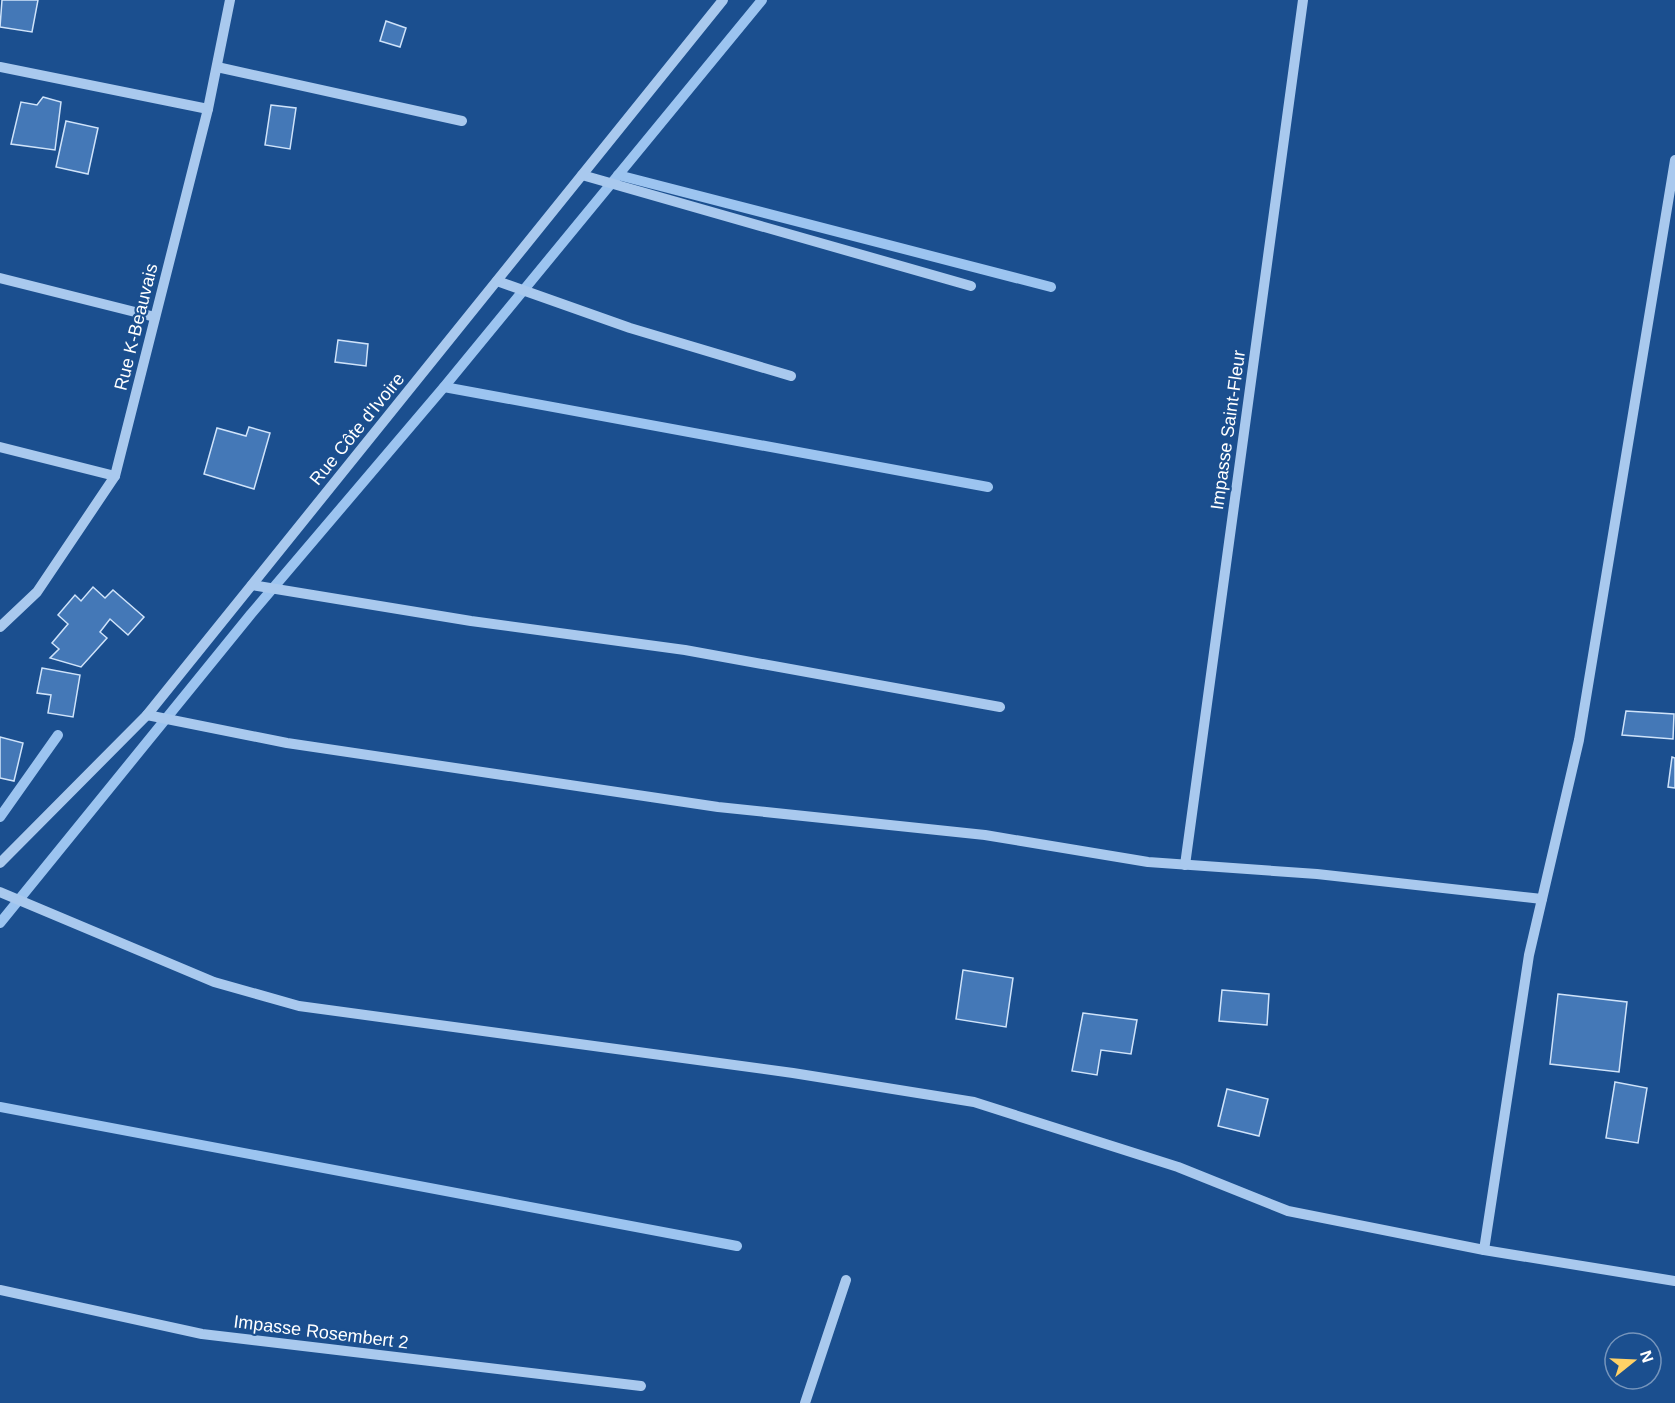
<svg xmlns="http://www.w3.org/2000/svg" width="1675" height="1403" font-family="Helvetica,sans-serif">
<style>
.lines{fill:none;stroke-linecap:round;stroke-linejoin:round}
.stream{stroke:#9cc4f0;stroke-width:10}
.building{fill:#4478b7;stroke:#cfe3fa;stroke-width:1.5}
.minor{stroke:#a9c9ee;stroke-width:10}
.labels{text-anchor:middle;dominant-baseline:central;stroke-width:4.5;stroke-linejoin:round;paint-order:stroke}
.street-label{font-size:18px;fill:#fff;stroke:#1b4f8f}
</style>
<rect width="100%" height="100%" fill="#1b4f8f"/>
<g class="lines">
<g class="stream">
<polyline points="618,175 1051,287"/>
<polyline points="444,387 988,487"/>
<polyline points="0,817 58,735"/>
<polyline points="0,923 251,614 444,387 762,0"/>
<polyline points="0,1107 737,1246"/>
</g>
</g>
<g class="building">
<polygon points="2,0 38,0 32,32 0,27"/>
<polygon points="386,21 406,28 400,47 380,41"/>
<polygon points="43,97 61,102 55,150 11,144 21,102 37,105"/>
<polygon points="271,105 296,108 290,149 265,145"/>
<polygon points="66,121 98,128 88,174 56,167"/>
<polygon points="338,340 368,344 366,366 335,362"/>
<polygon points="249,427 270,433 254,489 204,474 217,428 246,436"/>
<polygon points="93,587 105,598 113,590 144,617 128,635 110,619 100,632 107,638 81,667 50,658 59,649 52,643 68,624 58,615 75,595 81,601"/>
<polygon points="42,668 80,675 73,717 48,713 51,695 37,693"/>
<polygon points="1626,711 1674,714 1673,739 1622,735"/>
<polygon points="0,737 23,743 14,781 0,778"/>
<polygon points="1672,757 1675,758 1675,788 1668,787"/>
<polygon points="963,970 1013,978 1006,1027 956,1019"/>
<polygon points="1222,990 1269,994 1267,1025 1219,1021"/>
<polygon points="1558,994 1627,1002 1619,1072 1550,1064"/>
<polygon points="1083,1013 1137,1020 1131,1054 1101,1050 1097,1075 1072,1071"/>
<polygon points="1615,1082 1647,1088 1638,1143 1606,1138"/>
<polygon points="1227,1089 1268,1099 1259,1136 1218,1126"/>
</g>
<g class="lines">
<g class="minor">
<polyline points="0,67 208,109"/>
<polyline points="217,67 462,121"/>
<polyline points="582,175 971,286"/>
<polyline points="0,278 155,317"/>
<polyline points="497,281 630,328 791,376"/>
<polyline points="0,447 115,476"/>
<polyline points="252,585 471,621 685,650 1000,707"/>
<polyline points="0,627 37,592 115,476 208,109 230,0"/>
<polyline points="147,715 287,743 718,807 985,835 1148,862 1317,874 1542,899"/>
<polyline points="0,863 147,715 723,0"/>
<polyline points="1185,865 1303,0"/>
<polyline points="0,892 214,982 299,1006 793,1073 974,1102 1178,1167 1288,1211 1484,1250 1675,1281"/>
<polyline points="1484,1250 1529,955 1579,740 1675,160"/>
<polyline points="0,1290 202,1334 641,1386"/>
<polyline points="805,1403 846,1280"/>
</g>
</g>
<g class="labels">
<g class="street-label">
<text transform="translate(136 327) rotate(-76)">Rue K-Beauvais</text>
<text transform="translate(357 429) rotate(-51)">Rue Côte d'Ivoire</text>
<text transform="translate(1228 430) rotate(-82)">Impasse Saint-Fleur</text>
<text transform="translate(321 1332) rotate(7)">Impasse Rosembert 2</text>
</g>
</g>
<g transform="translate(1633 1361) rotate(72)"><circle r="28" fill="#1b4f8f" stroke="#7695bc" stroke-width="1.5"/>
<path d="M0-4.5L10 22L0 15L-10 22Z" fill="#ffd166"/>
<text y="-9" font-size="16" font-weight="bold" text-anchor="middle" fill="#ffffff">N</text>
</g>
</svg>
